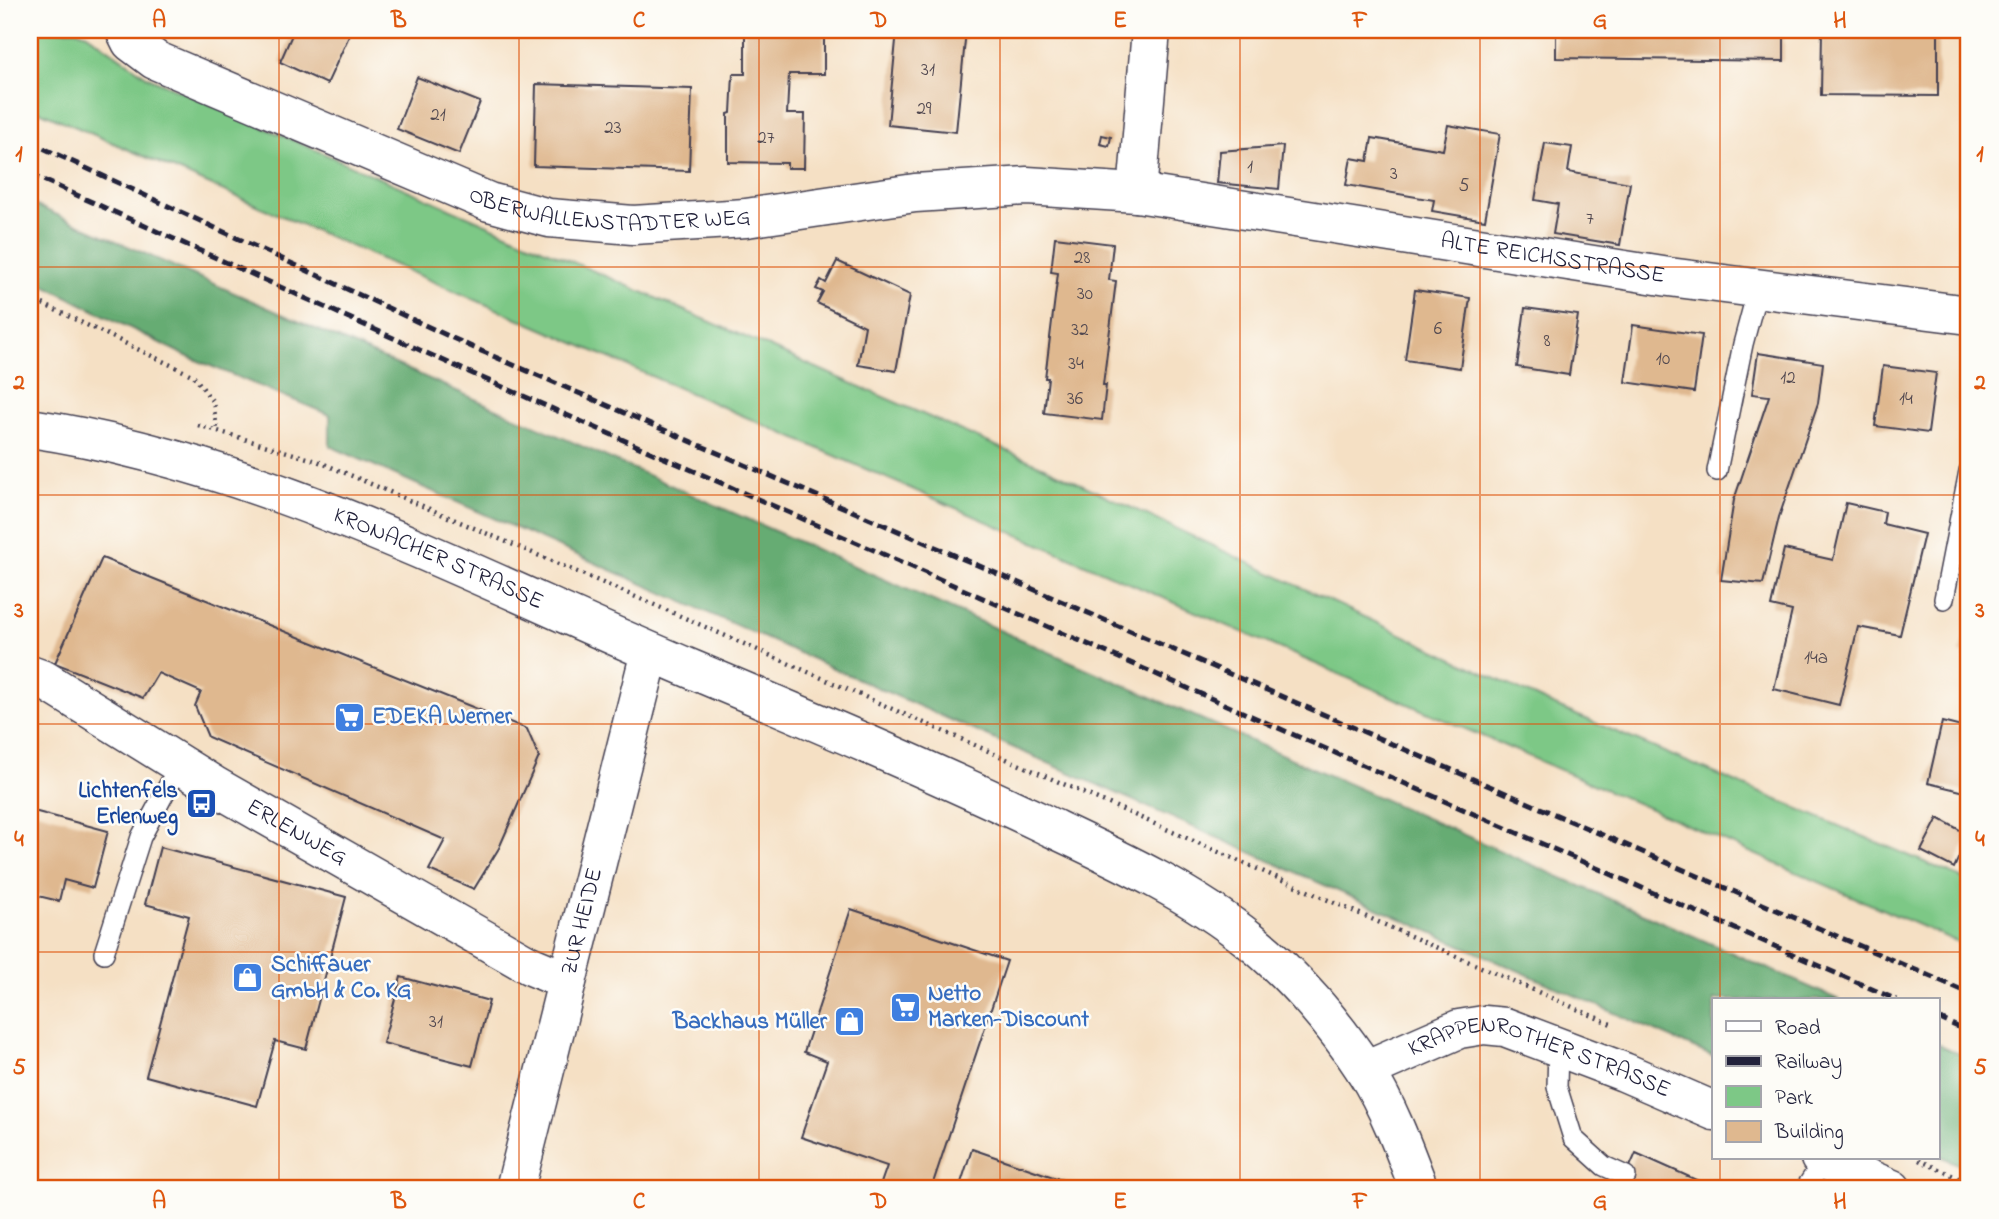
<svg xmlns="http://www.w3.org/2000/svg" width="1999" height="1219" font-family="'Indie Flower',sans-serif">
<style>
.green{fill:#7dc886;stroke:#507560;stroke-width:2}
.forest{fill:#66ac73;stroke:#446757;stroke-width:2}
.building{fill:#dfb88f}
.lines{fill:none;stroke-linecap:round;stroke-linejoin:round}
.lane-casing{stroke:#423e50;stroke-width:22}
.street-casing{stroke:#423e50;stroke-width:41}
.secondary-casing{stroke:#423e50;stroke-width:41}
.path{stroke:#423e50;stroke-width:4.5;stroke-dasharray:2 5;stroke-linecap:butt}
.lane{stroke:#fff;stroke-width:19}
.street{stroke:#fff;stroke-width:38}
.secondary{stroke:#fff;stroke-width:38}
.rail{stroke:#22223b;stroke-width:5;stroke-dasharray:10 5;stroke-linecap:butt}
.grid{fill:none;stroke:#de560e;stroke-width:2;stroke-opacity:0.55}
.labels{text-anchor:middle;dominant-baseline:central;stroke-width:5;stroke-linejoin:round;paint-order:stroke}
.number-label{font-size:19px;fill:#514850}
.street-label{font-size:23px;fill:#22223b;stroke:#fdfcf7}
.shop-label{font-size:23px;font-weight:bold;fill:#366cbe;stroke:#fdfcf7;text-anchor:start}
.transit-label{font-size:23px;font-weight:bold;fill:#164399;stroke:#fdfcf7;text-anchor:end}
.neatline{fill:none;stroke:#de560e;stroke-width:2.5}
.grid-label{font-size:23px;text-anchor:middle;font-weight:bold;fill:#de560e}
</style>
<rect width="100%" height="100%" fill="#fdfcf7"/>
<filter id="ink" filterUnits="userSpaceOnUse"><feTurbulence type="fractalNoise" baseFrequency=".0143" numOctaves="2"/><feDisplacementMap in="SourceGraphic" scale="14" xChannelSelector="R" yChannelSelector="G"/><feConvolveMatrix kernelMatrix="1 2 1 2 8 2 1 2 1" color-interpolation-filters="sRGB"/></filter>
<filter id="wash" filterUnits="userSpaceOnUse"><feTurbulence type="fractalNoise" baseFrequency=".00686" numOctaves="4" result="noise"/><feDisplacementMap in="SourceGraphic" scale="28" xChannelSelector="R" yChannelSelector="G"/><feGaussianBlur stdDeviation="1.57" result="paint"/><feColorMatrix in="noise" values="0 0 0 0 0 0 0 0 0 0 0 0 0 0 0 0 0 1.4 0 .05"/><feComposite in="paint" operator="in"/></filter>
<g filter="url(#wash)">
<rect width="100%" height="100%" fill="#f5e0c4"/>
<polygon class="green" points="30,30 76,30 87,34 148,77 1051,470 1548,703 1969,881 1969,947 30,107"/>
<g class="forest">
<polygon points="30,203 1839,1000 1714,1000 1714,1057 330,446 330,415 184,355 30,278"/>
<polygon points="1938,1044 1969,1058 1969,1169 1938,1155"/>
</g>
<g id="blocks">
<g class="building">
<polygon points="294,30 342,30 350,34 327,84 280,62"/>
<polygon points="745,30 824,30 824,74 789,74 787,114 805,114 804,168 787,168 787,163 728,162 728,114 731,113 733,74 745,74"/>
<polygon points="897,30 966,30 956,132 888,125"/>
<polygon points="1556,30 1784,30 1784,61 1556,58"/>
<polygon points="1822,30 1938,30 1938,96 1821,95"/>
<polygon points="417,77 480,102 459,154 397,129"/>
<polygon points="536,84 692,89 689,171 534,166"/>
<polygon points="1448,125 1500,134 1485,220 1432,211 1434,200 1346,185 1351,158 1368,161 1372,138 1443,150"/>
<polygon points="1102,135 1111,137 1109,146 1100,144"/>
<polygon points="1545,143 1572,147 1568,172 1630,183 1620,245 1553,234 1558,204 1535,200"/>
<polygon points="1283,146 1279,189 1217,183 1220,151"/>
<polygon points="1055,237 1113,244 1109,280 1116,281 1103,385 1106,385 1102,420 1044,413 1048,378 1045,378 1058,273 1051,272"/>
<polygon points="837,261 910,295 896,371 858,365 865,326 817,303 823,292 816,289 821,280 826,283"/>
<polygon points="1415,290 1470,298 1460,368 1405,360"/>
<polygon points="1525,308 1578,315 1569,375 1517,367"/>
<polygon points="1633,325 1702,335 1694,392 1625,382"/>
<polygon points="1758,353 1823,363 1818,403 1779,517 1763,584 1721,580 1734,500 1769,396 1752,394"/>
<polygon points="1883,366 1936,373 1928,433 1875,426"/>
<polygon points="1846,503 1885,512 1883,524 1924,534 1900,635 1858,627 1839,705 1774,689 1792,611 1771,606 1784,549 1833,560"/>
<polygon points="102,558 527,729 539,757 499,848 474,889 429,870 445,840 208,737 195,706 201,692 158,673 143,698 55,663"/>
<polygon points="1969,622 1969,655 1959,653"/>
<polygon points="1942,722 1969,729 1969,793 1928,783"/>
<polygon points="30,810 108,831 93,888 64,880 59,901 30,894"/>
<polygon points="1938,818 1969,835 1954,868 1921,851"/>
<polygon points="160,847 346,897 306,1049 275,1041 257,1106 146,1076 189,916 145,904"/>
<polygon points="851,909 1007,961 931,1189 879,1189 887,1166 801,1137 827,1061 804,1052"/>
<polygon points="401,977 489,1001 472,1066 383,1043"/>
<polygon points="972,1149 1088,1189 959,1189"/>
<polygon points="1636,1153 1703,1183 1700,1189 1620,1189"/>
</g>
</g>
</g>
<g filter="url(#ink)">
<use href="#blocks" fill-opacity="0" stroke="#423e50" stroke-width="2"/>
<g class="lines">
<defs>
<g id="lane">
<polyline points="1717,471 1743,344 1758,288"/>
<polyline points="1944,599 1969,471"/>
<polyline points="104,953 141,837 180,764"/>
<polyline points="1558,1047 1557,1087 1573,1138 1604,1166 1626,1176"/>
<polyline points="1805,1189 1824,1160"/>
</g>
<g id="street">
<path id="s1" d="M125,30L131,42L155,60L489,202L549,218L633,225L746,218L915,193L1027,186L1137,193L1669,277L1969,315"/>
<polyline points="1137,193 1151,30"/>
<path id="s2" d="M30,675L44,680L213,785L529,965L567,981"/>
<path id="s3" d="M1365,1070L1459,1029L1484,1025L1505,1027L1624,1072L1714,1111"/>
<polyline points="1820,1158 1892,1189"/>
<path id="s4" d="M515,1189L650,652"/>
</g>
<g id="secondary">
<path id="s5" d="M30,428C262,462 477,579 691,669C810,719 928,769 1044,824C1116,858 1189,891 1251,941C1293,975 1336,1025 1365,1070C1388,1106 1404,1149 1419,1189"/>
</g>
</defs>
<use href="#lane" class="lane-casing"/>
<use href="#street" class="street-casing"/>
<use href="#secondary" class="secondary-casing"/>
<g class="path">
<polyline points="30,298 194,376 213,402 217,429"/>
<polyline points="198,425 317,461 678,615 1611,1024"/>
<polyline points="1919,1160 1969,1183"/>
</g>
<use href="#lane" class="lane"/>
<use href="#street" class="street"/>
<use href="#secondary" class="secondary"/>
<g class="rail">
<polyline points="30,142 472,347 1969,993"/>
<polyline points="30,174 462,369 1897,1000"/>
<polyline points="1938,1018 1969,1032"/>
</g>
</g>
</g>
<path class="grid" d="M279,30V1189M519,30V1189M759,30V1189M1000,30V1189M1240,30V1189M1480,30V1189M1720,30V1000M30,267H1969M30,495H1969M30,724H1969M30,952H1969M1720,1158V1189"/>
<defs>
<symbol id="supermarket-square" viewBox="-11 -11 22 22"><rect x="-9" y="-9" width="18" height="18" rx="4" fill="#3f7fe0" stroke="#fdfcf7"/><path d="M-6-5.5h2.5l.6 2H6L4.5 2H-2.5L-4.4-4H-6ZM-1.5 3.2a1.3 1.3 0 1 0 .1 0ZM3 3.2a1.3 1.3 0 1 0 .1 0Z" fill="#fff"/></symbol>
<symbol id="bus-square" viewBox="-11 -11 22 22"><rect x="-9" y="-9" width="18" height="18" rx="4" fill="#1a4fb4" stroke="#fdfcf7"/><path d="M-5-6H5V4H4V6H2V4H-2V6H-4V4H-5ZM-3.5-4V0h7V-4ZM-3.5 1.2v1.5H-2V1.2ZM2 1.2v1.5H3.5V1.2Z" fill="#fff"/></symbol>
<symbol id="shop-square" viewBox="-11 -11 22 22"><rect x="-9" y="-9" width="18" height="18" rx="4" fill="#3f7fe0" stroke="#fdfcf7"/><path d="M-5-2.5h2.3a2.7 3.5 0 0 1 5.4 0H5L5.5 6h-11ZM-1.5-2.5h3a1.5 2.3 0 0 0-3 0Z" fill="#fff"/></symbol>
</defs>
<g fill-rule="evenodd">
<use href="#supermarket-square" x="332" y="700" width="35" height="35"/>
<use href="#bus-square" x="184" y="786" width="35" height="35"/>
<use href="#shop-square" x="230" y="960" width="35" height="35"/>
<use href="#supermarket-square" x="888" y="990" width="35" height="35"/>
<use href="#shop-square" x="832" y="1004" width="35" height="35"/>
</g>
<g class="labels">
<g class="number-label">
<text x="928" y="70">31</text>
<text x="924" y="109">29</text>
<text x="438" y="115">21</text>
<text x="613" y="128">23</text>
<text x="766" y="138">27</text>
<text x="1250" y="167">1</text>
<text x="1394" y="174">3</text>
<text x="1464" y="186">5</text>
<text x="1590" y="219">7</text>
<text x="1082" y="258">28</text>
<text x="1085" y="294">30</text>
<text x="1438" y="329">6</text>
<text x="1080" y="330">32</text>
<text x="1547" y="341">8</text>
<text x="1663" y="359">10</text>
<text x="1076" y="364">34</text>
<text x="1788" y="378">12</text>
<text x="1075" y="399">36</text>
<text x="1906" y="399">14</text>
<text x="1816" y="658">14a</text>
<text x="436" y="1022">31</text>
</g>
<g class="street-label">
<text stroke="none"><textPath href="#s1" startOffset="528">OBERWALLENSTADTER WEG</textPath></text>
<text stroke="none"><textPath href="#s1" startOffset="1480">ALTE REICHSSTRASSE</textPath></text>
<text stroke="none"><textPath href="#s5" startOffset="430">KRONACHER STRASSE</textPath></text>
<text stroke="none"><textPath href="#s2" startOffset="310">ERLENWEG</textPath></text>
<text stroke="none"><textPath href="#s4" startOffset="276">ZUR HEIDE</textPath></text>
<text stroke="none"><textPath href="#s3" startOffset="187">KRAPPENROTHER STRASSE</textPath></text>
</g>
<g class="shop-label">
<text x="372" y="717">EDEKA Werner</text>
<text x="271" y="965">Schiffauer<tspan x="271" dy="26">GmbH &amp; Co. KG</tspan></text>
<text x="928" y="994">Netto<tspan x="928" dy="26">Marken-Discount</tspan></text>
<text x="827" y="1022" text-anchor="end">Backhaus Müller</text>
</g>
<g class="transit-label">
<text x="178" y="791">Lichtenfels<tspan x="178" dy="26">Erlenweg</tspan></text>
</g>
</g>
<rect width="1999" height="1219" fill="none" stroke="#fdfcf7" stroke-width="77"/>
<rect x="1712" y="998" width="228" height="161" fill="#fdfcf7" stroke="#a5a5ac" stroke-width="2"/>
<rect x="1726" y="1021" width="35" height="10" fill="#ffffff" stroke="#a5a5ac" stroke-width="2"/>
<text x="1775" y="1034" font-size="21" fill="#22223b">Road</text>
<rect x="1726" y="1056" width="35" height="10" fill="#22223b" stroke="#a5a5ac" stroke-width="2"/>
<text x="1775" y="1068" font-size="21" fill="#22223b">Railway</text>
<rect x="1726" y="1086" width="35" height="21" fill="#7dc886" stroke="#a5a5ac" stroke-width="2"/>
<text x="1775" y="1104" font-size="21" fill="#22223b">Park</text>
<rect x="1726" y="1121" width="35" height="21" fill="#dfb88f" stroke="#a5a5ac" stroke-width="2"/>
<text x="1775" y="1138" font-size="21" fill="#22223b">Building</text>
<rect x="38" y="38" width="1922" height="1142" class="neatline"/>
<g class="grid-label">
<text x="159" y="27">A</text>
<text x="399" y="27">B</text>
<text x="639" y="27">C</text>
<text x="879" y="27">D</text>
<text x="1120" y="27">E</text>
<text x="1360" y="27">F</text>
<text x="1600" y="27">G</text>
<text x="1840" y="27">H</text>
<text x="19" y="161">1</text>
<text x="1980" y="161">1</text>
<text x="19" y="389">2</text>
<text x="1980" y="389">2</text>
<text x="19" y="617">3</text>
<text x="1980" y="617">3</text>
<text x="19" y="846">4</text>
<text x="1980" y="846">4</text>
<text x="19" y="1074">5</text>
<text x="1980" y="1074">5</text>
<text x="159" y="1208">A</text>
<text x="399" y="1208">B</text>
<text x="639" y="1208">C</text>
<text x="879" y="1208">D</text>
<text x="1120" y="1208">E</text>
<text x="1360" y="1208">F</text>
<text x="1600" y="1208">G</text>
<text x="1840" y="1208">H</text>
</g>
</svg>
